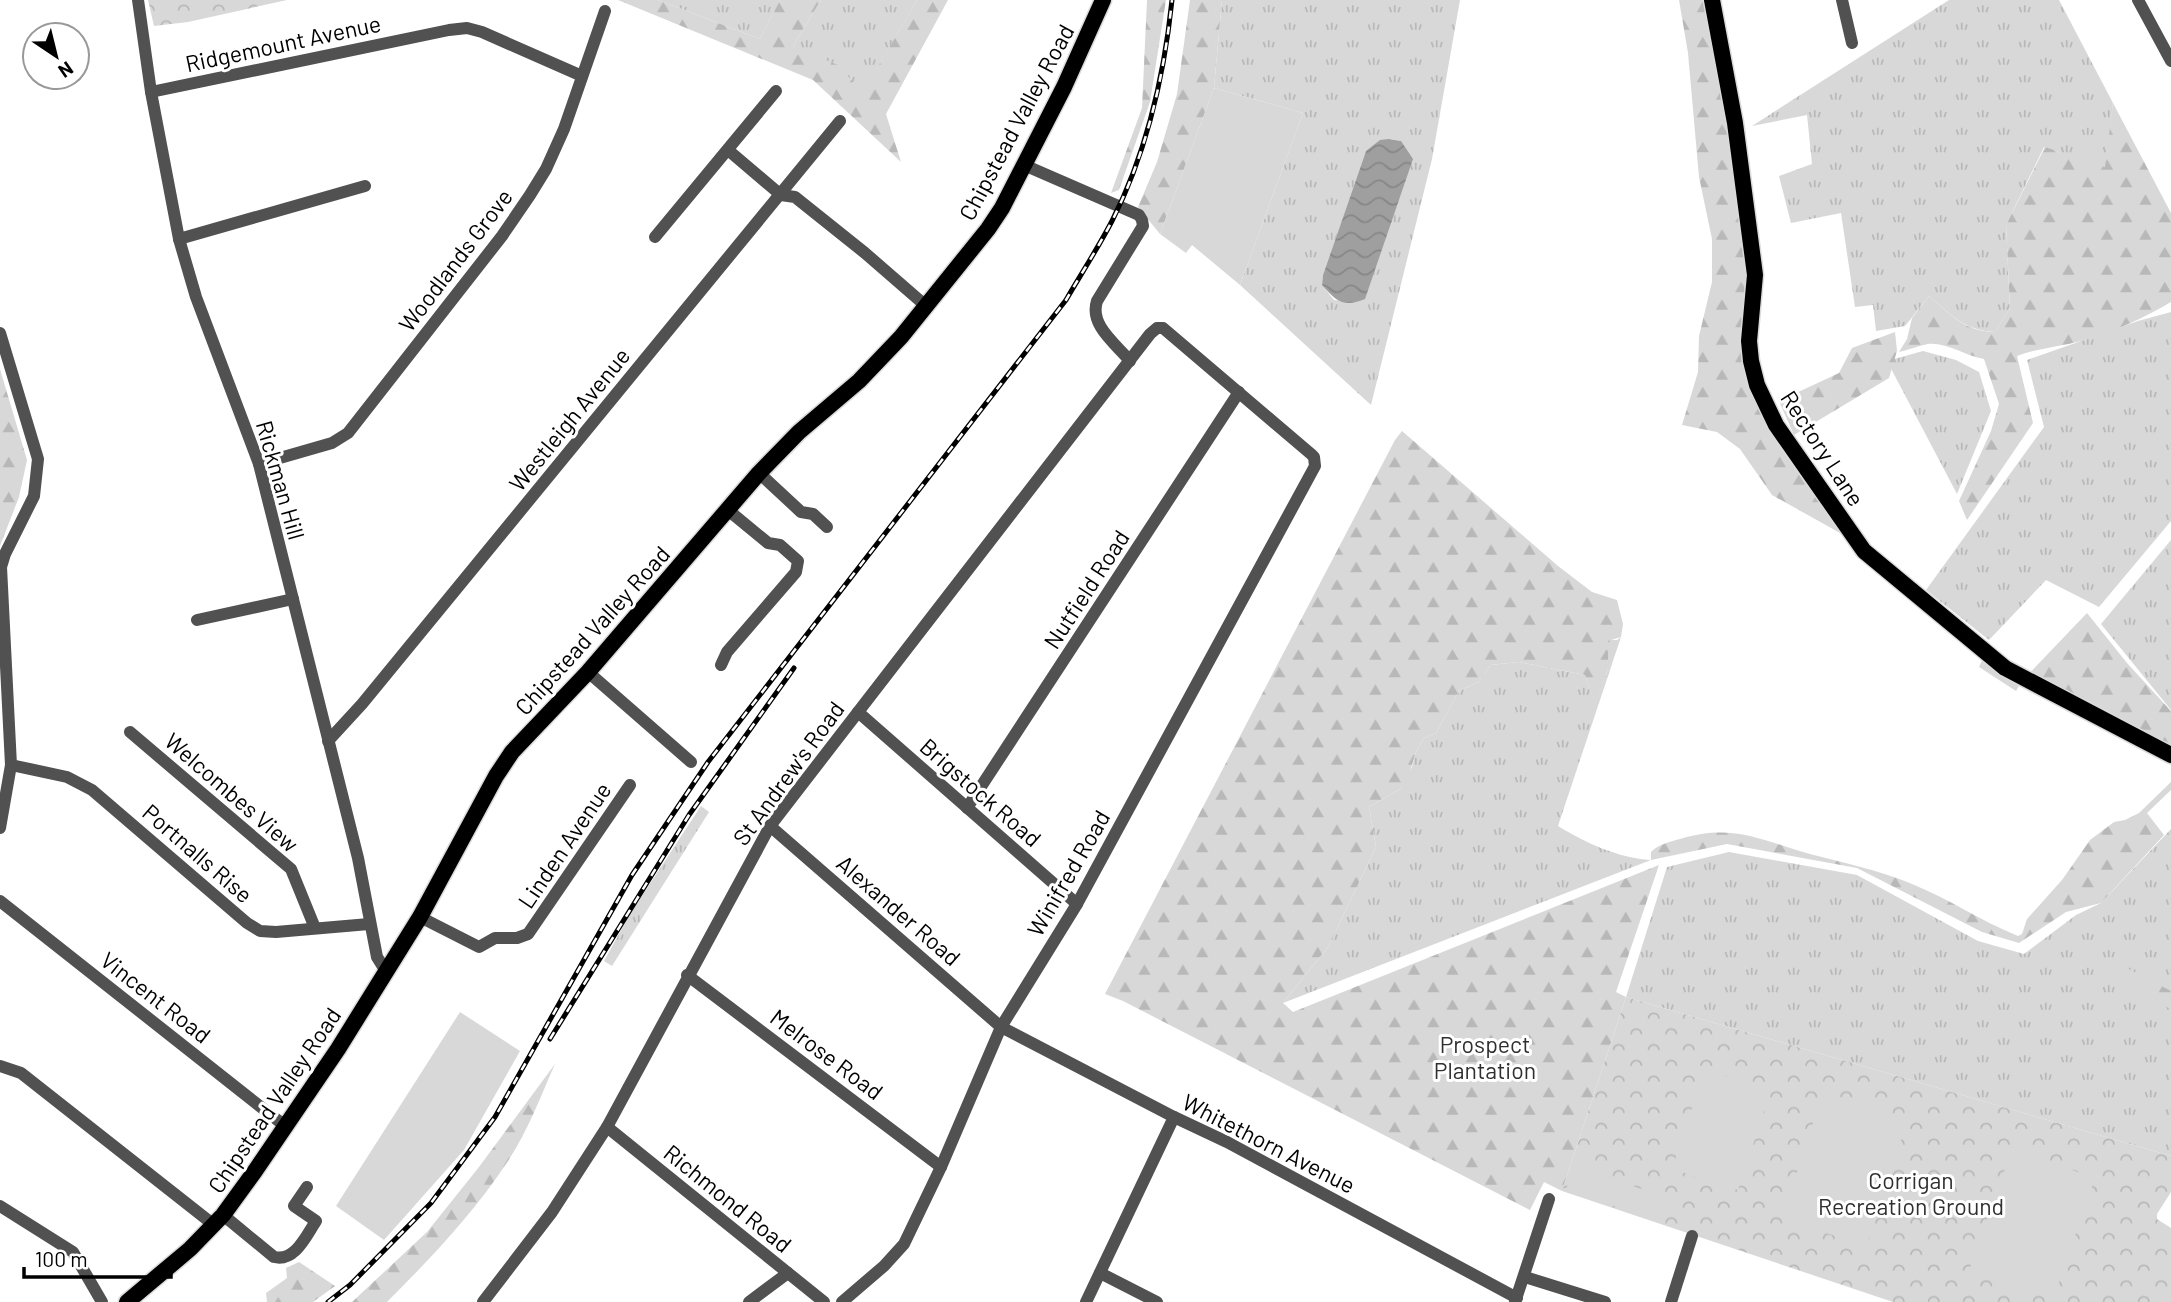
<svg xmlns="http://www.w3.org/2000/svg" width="2171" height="1302" font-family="Barlow,sans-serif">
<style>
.grass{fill:url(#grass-tufts);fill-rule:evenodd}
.forest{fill:url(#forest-firs)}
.park{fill:url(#park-crowns)}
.garden{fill:#d8d8d8}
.water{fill:url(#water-waves)}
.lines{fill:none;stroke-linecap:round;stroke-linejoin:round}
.major-casing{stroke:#dbdbdb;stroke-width:19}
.minor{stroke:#515151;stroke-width:12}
.major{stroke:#000;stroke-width:16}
.rail-casing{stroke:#000;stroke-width:5}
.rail{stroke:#fff;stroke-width:2.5;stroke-dasharray:8;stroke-linecap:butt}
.labels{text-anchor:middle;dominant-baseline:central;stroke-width:6;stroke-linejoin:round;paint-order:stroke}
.street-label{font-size:23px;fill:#000;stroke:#fff}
.park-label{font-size:23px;fill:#2f2f2f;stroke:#fff}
</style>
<defs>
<pattern id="grass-tufts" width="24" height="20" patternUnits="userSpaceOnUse" patternTransform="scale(1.75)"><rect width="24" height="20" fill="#d8d8d8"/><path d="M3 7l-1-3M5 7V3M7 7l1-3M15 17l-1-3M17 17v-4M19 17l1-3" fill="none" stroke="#b8b8b8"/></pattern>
<pattern id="forest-firs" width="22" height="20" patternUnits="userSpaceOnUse" patternTransform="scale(1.75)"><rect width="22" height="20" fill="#d8d8d8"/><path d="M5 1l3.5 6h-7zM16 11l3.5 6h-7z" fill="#b8b8b8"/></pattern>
<pattern id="park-crowns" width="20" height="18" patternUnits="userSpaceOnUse" patternTransform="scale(1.75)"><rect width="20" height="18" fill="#d8d8d8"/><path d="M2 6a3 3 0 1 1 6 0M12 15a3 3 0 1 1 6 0" fill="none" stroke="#b8b8b8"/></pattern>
<pattern id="water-waves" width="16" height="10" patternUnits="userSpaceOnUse" patternTransform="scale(1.75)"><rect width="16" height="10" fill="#9f9f9f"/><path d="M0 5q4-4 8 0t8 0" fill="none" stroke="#878787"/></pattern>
</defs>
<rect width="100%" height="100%" fill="#fff"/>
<g class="grass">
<polygon points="658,0 780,0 760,39"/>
<polygon points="821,0 917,0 862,95 793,46"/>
<path d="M1222,0H1460L1432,159L1371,405L1240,285L1303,113L1214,88ZM1390,139L1401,141L1356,302L1334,300L1322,285L1323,275L1366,151Z"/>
<path d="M1949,0H2059L2113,103L2106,168L2044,147L2006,225L2010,308L1995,332C1964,330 1952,316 1929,296L1905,326L1876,331L1873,305L1855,307L1841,213L1791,223L1779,176L1812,164L1807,115L1752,126Z"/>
<polygon points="2171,312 2171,521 2099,607 2046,580 1989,640 1926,590 2044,427 2027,360 2138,321"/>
<polygon points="1923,351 1956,360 1979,372 1991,411 1957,494 1887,361"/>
<polygon points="2171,540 2171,710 2101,624"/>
<path d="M1621,637L1558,826C1586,843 1618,858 1651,860L1283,1003L1328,947L1376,847L1369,807L1400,789L1412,767L1416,752L1424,738L1436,733L1459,691L1480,681L1490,665L1519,662L1585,675L1595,703L1608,669V640H1617Z"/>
<polygon points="701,806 709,812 612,966 604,961 630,914"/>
<polygon points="2171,829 2171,1156 1626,997 1667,867 1729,852 1857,875 1978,941 2024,954 2076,915 2101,903"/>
</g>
<g class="forest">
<polygon points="618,0 658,0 760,39 780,0 821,0 793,46 840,66 862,94 917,0 948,0 886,114 901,162 813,80"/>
<polygon points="1147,0 1166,0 1150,102 1119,190 1111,193 1142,108"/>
<polygon points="1190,0 1222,0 1214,88 1160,234 1138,207 1157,162 1177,94"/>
<polygon points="1679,0 1707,0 1733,131 1751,286 1748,378 1849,538 1772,495 1740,449 1717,432 1682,425 1698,372 1699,336 1712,282 1712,239 1699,177 1688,53"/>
<path d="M2113,103L2171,213V302C2142,319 2113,332 2081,341C2059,347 2038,348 2017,356L2033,423L1967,520L1959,501L1991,431L1999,404L1984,359C1966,356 1946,342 1928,344C1918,346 1908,350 1899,352L1907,339L1912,318L1929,296C1951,315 1964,331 1995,332L2010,308L2006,225L2045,147L2105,167Z"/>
<polygon points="1895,332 1897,351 1889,378 1794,435 1779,401 1839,373 1852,348"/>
<polygon points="0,369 27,460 19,497 0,546"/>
<polygon points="1402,431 1558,566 1592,592 1617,600 1623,624 1621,637 1608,641 1608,669 1595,704 1585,675 1519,662 1490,665 1480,681 1459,691 1436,733 1424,738 1416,752 1408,778 1400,789 1369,807 1376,847 1328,947 1283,1003 1293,1012 1659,865 1616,992 1626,997 1562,1191 1544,1182 1530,1210 1123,1001 1105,994 1395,440"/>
<polygon points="2087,613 2127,663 2171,711 2171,765 2019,686 2016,691 1979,667 1984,656 2021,682"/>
<path d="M2171,782V790L2147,813L2164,835L2101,903L2066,912L2019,943L1982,932L1857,868L1727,844L1651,860V852C1659,844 1669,842 1680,839C1733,823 1760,840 1810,854C1844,863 1879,870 1912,884C1949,899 1981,921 2018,936L2022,934L2027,919L2062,880L2090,840L2114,822L2125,820L2139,813Z"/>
<polygon points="2121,965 2171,991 2171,1010 2126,977 2120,970"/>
<path d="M555,1064C540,1098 527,1133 506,1164C472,1215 430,1259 387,1302H352L427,1232L479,1167Z"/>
<polygon points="299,1262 335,1286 313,1302 267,1302 266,1293 287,1278 286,1268"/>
</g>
<g class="park">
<polygon points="148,0 287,0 188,22 154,26"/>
<polygon points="1626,997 2171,1156 2171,1192 2157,1214 2157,1219 2171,1228 2171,1302 1893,1302 1562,1191"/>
</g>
<g class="garden">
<polygon points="1214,88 1303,113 1240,285 1192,245 1186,253 1160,234"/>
<polygon points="460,1012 520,1051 464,1150 384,1240 336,1206"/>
<polygon points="1705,1069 1771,1091 1738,1190 1672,1169"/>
<polygon points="1823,1092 1908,1119 1867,1246 1782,1219"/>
<polygon points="2012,1149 2095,1178 2053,1300 1969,1271"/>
<polygon points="1574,1166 1668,1198 1660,1221 1566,1190"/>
</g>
<path class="water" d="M1389,139L1401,141L1413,159L1365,299C1343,308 1336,301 1322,285L1323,275L1366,151L1380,140Z"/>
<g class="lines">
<defs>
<g id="major">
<polyline points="1712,0 1735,123 1755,275 1749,341 1751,361 1757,385 1776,425 1864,551 2005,668 2171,755"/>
<polyline points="127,1302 190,1249 223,1215 255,1171 338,1049 420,917 496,776 512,752 588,672 759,473 799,432 859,381 901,337 988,229 1002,208 1064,87 1103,0"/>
</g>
</defs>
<use href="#major" class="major-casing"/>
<g class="minor">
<polyline points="138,0 151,92 179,239 196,297 259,464 358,858 377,957 382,965 388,968"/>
<polyline points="1842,0 1852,43"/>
<polyline points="2138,0 2171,61"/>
<polyline points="151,92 449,30 467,28 482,32 582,76"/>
<polyline points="728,150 781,195 795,197 865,253 926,306"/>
<path d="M1024,165L1139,215L1142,220L1143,226L1097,301C1089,325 1116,344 1130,361"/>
<polyline points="655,237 776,91"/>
<polyline points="179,239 365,186"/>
<polyline points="0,333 38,459 34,496 5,554 1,567 11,765 0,828"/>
<polyline points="259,464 332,443 348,433 502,236 530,195 546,169 564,129 605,11"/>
<polyline points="759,473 801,512 813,514 827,527"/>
<polyline points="197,620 293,599"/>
<polyline points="721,665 727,652 796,572 798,561 780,545 768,543 728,510"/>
<polyline points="588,672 691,762"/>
<polyline points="858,712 1077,904"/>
<polyline points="130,732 291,869 315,928"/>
<polyline points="328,741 362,704 840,121"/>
<polyline points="11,765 67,777 92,790 247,923 260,931 276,932 369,924"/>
<polyline points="967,808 1239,392"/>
<polyline points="770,826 1001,1027 1174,1117 1227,1142 1517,1298"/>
<polyline points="0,901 285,1126"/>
<polyline points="420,917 479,947 495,938 517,938 528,934 630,785"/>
<polyline points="687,975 941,1167"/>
<polyline points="0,1066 21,1073 214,1225"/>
<polyline points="607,1127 824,1302"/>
<polyline points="0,1206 73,1252 102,1302"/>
<path d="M223,1215L274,1257C295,1262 306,1236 316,1221L294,1206L307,1187"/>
<polyline points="1100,1273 1157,1302"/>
<polyline points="1525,1277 1605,1302"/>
<polyline points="483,1302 552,1212 607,1127 770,826 1150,334 1157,328 1163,328 1311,454 1314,457 1315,466 1077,904 1001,1027 941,1167 904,1244 884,1266 842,1302"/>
<polyline points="749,1302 788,1273"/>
<polyline points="1086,1302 1174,1117"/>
<polyline points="1515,1302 1549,1199"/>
<polyline points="1671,1302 1692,1236"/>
</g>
<use href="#major" class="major"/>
<defs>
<g id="rail">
<polyline points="550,1039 689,815 794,668"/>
<path d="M328,1302L350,1285L431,1203L495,1117L632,875L708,762L1066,300C1081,274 1098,248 1112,221C1147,152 1164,77 1172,0"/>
</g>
</defs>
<use href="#rail" class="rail-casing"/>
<use href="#rail" class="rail"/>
</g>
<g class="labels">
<g class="street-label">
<text transform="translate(283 43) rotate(-12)">Ridgemount Avenue</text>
<text transform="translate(1016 122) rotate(-62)">Chipstead Valley Road</text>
<text transform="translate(455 260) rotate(-53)">Woodlands Grove</text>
<text transform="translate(569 419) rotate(-51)">Westleigh Avenue</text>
<text transform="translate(1823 448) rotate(57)">Rectory Lane</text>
<text transform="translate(281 480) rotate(74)">Rickman Hill</text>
<text transform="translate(1086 589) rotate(-57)">Nutfield Road</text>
<text transform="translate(592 630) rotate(-48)">Chipstead Valley Road</text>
<text transform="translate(788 773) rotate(-54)">St Andrew's Road</text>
<text transform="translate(232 792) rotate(41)">Welcombes View</text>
<text transform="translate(981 792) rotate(41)">Brigstock Road</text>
<text transform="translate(564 845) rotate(-56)">Linden Avenue</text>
<text transform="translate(198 853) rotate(41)">Portnalls Rise</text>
<text transform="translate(1068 873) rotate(-60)">Winifred Road</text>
<text transform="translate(899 910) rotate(41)">Alexander Road</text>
<text transform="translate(156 997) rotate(38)">Vincent Road</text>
<text transform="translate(827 1054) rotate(37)">Melrose Road</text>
<text transform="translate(274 1100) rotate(-56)">Chipstead Valley Road</text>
<text transform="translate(1269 1143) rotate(27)">Whitethorn Avenue</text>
<text transform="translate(728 1198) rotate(39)">Richmond Road</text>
</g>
<g class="park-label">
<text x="1485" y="1044">Prospect<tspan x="1485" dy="26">Plantation</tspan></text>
<text x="1911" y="1180">Corrigan<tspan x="1911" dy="26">Recreation Ground</tspan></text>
</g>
</g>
<g transform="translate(56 56) rotate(145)"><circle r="33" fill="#ffffff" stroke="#999999" stroke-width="2"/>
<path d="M0-5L12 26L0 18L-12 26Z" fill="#000000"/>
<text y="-10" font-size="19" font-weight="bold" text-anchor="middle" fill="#000000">N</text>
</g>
<path d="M24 1267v10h147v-10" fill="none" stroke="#000000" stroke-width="3.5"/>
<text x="35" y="1267" font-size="21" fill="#000000" stroke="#ffffff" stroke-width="5" paint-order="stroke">100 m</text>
</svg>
